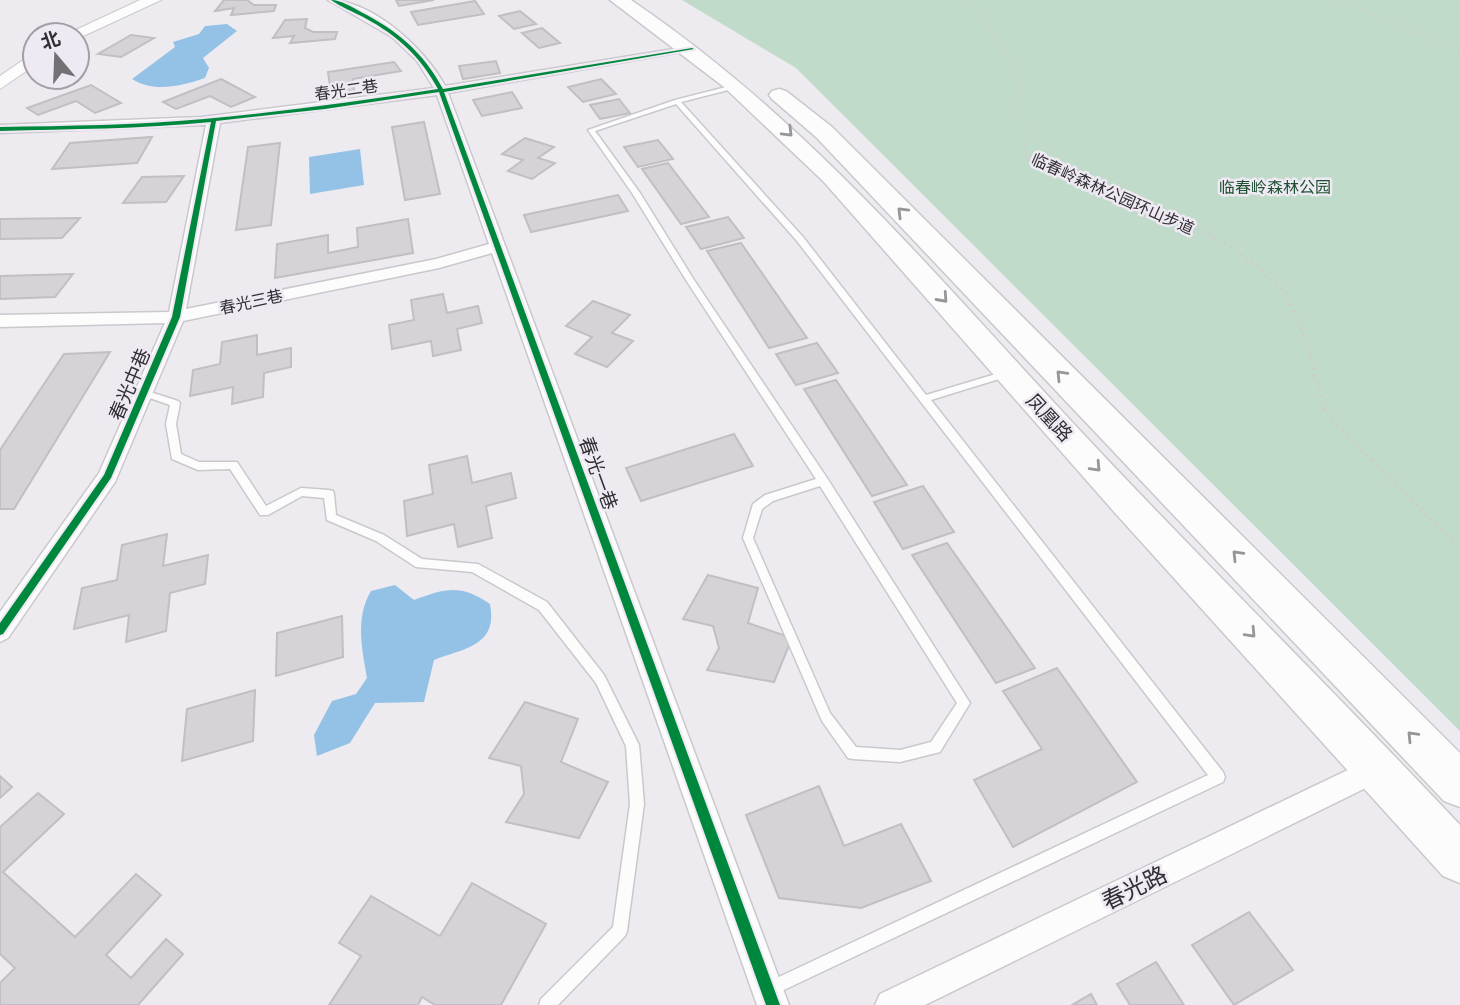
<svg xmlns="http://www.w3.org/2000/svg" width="1460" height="1005" font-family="Barlow,'Noto Sans SC',sans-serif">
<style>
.green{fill:#c1dbca}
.water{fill:#94c2e6}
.building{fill:#d5d3d7;stroke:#c1bfc3;stroke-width:2}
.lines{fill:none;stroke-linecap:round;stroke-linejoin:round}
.service-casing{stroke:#cbc8cc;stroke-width:3}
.minor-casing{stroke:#cbc8cc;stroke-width:3}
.secondary-casing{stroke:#cbc8cc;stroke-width:2}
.trunk-casing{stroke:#cbc8cc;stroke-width:3}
.path-far2{stroke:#cecdce;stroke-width:2.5;stroke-dasharray:1 2.5;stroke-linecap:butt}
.path-far1{stroke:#cecdce;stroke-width:3.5;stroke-dasharray:2 4.5;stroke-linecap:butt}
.path{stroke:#cecdce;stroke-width:4.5;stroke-dasharray:2 5;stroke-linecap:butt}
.service{fill:#fcfcfd;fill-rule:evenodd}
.minor{fill:#fcfcfd;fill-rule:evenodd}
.secondary{fill:#fcfcfd;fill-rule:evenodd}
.trunk{fill:#fcfcfd;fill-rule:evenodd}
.cycleway-casing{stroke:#eee9f2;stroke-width:4}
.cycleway{fill:#00873e;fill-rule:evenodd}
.oneway{stroke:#969698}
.labels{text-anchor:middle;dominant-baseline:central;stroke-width:5;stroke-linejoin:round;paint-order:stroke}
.far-street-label{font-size:16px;fill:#312f33;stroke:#eee9f2}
.far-park-label{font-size:16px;fill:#1c5030;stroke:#eee9f2}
.street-label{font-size:19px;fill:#312f33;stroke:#eee9f2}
.near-street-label{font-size:23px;fill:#312f33;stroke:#eee9f2}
</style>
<rect width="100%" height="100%" fill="#eeebf0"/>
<polygon class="green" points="682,0 1460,0 1460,731 796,68"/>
<g class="water">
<path d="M227,24L237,31L203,58L209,68L205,78C181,86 154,93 132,79L175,47L173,42L199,34L205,26Z"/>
<polygon points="360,149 364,185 310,194 309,157"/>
<path d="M395,585L414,600C446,588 461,584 490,604C498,646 465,648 434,660L424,702L375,703L350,743L317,756L314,735L332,701L356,694L367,678C362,648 355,618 371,591Z"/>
</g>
<g class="building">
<polygon points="224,0 247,0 254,5 276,5 274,11 231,15 234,8 215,11"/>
<polygon points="396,0 434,0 399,6"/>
<polygon points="475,1 484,14 418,25 411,12"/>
<polygon points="520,11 536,24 514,29 499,16"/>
<polygon points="307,19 305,28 313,32 337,32 335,39 290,43 294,36 273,38 285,20"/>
<polygon points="542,28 560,43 539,48 522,33"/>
<polygon points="131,35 154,38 121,57 98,54"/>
<polygon points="496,61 500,73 463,79 459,66"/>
<polygon points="394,62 401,71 353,79 354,91 331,94 328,72"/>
<polygon points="221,79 255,97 231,107 210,96 176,109 163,102"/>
<polygon points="601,79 616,94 583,102 568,87"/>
<polygon points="91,85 121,103 95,113 76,101 38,115 27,108"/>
<polygon points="512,92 522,108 482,116 473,100"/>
<polygon points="619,99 630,113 600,119 590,105"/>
<polygon points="424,122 440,194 405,200 392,127"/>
<polygon points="152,137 137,163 52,169 70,143"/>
<polygon points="525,138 554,147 538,158 555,163 532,179 508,171 523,160 502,154"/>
<polygon points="658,140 673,159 638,167 624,147"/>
<polygon points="280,143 271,225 236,230 248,147"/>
<polygon points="668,163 709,217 681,224 642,169"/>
<polygon points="184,176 166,202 123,203 142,177"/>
<polygon points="618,195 628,211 531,232 524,215"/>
<polygon points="728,217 744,238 701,249 686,227"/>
<polygon points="80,218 62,238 0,239 0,219"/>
<polygon points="408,219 413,253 275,278 277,244 328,235 328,253 358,247 357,228"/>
<polygon points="741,243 807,338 769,348 707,251"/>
<polygon points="73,274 55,297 0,299 0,276"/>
<polygon points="443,294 447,313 478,306 482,323 457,329 461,350 433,356 431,341 392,349 389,325 414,320 411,300"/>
<polygon points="593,301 630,315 612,333 633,341 607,367 575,354 592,337 566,326"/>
<polygon points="257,335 257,355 291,348 291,367 264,373 263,397 232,404 233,387 190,396 193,370 220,364 222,342"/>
<polygon points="817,343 838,373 796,385 776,354"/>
<polygon points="110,352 14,509 0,509 0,450 64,354"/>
<polygon points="836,380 907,485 872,496 804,389"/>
<polygon points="734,434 753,466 641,501 626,468"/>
<polygon points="467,456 472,483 511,473 516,498 486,506 492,538 458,547 454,524 407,536 404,501 433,494 429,465"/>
<polygon points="923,486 954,532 903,549 874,502"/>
<polygon points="167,534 163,566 208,555 205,584 170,593 166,631 126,642 129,615 74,629 82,588 117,580 122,545"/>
<polygon points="947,543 1035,668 996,683 912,555"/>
<polygon points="708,575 758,588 748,623 792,638 774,682 707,670 719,648 713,626 683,619"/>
<polygon points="342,616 343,657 276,676 277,633"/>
<polygon points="1057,668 1137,782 1013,847 974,780 1042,749 1003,691"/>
<polygon points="255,690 253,741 182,761 187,709"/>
<polygon points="525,702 578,719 561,762 608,782 579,838 506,822 524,794 521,766 489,758"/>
<polygon points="0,776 12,787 0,798"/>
<polygon points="819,786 844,846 901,824 931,881 861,908 779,898 746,815"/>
<polygon points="38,793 64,814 3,872 75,937 136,874 161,895 106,955 131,978 166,939 183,954 138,1005 0,1005 0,983 15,968 0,954 0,827"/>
<polygon points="472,883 546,924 501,1005 435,1005 422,997 418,1005 329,1005 361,956 339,943 371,896 440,936"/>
<polygon points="1249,912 1293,970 1234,1005 1192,945"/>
<polygon points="1156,962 1184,1005 1130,1005 1117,984"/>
<polygon points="1091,994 1097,1005 1072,1005"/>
</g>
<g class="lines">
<defs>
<g id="service">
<path d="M738,84L741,86L740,87L681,102L803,237L926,395L1009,370L1012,371L1014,373L1012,375L931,400L1223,772L1225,777L1223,782L769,997L764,994L761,989L764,984L1208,775L797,241L676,104L595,131L640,193L694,280L827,478L970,703L940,752L900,762L853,759L848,758L822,721L743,538L753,504L765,495L816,479L686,280L632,193L588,130L675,100ZM820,486L957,703L931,742L900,750L856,747L830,713L753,538L762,509L773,501Z"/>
<polygon points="144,390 178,401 180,403 176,424 181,454 199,462 237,462 266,506 301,488 329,490 333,491 334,494 336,515 384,535 422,559 478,564 547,602 604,675 639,745 644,804 627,931 625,936 558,1005 539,1005 541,999 613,927 630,804 626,746 596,683 539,610 472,572 416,567 376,541 327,520 324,498 302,496 268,515 260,515 230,469 198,470 172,459 166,424 170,405 141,395 139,393"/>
</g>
<g id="minor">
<path d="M328,0C373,0 425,49 445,86L692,46L698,49L448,93L789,1005H757L492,253L439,268L183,321L115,482L8,638L0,642V612L99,473L165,323L0,327V315L169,312L206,125L0,133V125L202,117L434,88L417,61L392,37ZM437,95L489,244L436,259L186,309L220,123Z"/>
<polygon points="1377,756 1386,760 1390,769 1386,778 925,1005 875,1005 880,994"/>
</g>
<g id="secondary">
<polygon points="140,0 161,0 79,38 77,35 65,35"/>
<polygon points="35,52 35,65 0,89 0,76"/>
</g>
<g id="trunk">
<path d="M610,0H631C805,118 930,269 1072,422C1199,558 1332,689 1460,825V883L1443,876L1116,514L824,182L724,87Z"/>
<polygon points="779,89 786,91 832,127 1460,753 1460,807 1444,801 816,137 772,99 769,95 772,91"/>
</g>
</defs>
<use href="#service" class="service-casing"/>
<use href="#minor" class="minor-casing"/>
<use href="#secondary" class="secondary-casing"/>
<use href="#trunk" class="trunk-casing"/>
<g class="path-far2">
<polyline points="967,0 987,23 1021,81 1026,158 1033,161"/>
<polyline points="1339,0 1460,51"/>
</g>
<polyline class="path-far1" points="1028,159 1132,197 1233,247 1284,290 1304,335 1314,370"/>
<polyline class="path" points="1313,368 1326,414 1460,548"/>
<use href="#service" class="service"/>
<use href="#minor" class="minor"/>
<use href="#secondary" class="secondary"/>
<use href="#trunk" class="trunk"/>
<defs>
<path id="cycleway" d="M331,0C341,0 352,7 361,12C398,31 423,52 443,89L692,48L694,49L444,92L780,1005H766L439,92L325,109L216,121L180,317L111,478L3,634L0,635V623L104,475L172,317L211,122C141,129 70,129 0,131V127C68,126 136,125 204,119C282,112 360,101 438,89C420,56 398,36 365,18C354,12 341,7 331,0Z"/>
</defs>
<use href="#cycleway" class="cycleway-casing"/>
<use href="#cycleway" class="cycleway"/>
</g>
<defs><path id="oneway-chevron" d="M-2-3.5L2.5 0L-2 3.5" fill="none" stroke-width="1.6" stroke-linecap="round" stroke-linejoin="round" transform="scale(1.75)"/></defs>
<g class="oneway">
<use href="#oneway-chevron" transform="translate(788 132) rotate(45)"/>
<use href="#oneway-chevron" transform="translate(902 212) rotate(-135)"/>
<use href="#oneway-chevron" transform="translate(943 298) rotate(48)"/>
<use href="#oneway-chevron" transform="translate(1061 375) rotate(-134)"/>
<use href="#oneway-chevron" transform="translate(1096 467) rotate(47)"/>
<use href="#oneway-chevron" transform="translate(1237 555) rotate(-134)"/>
<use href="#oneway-chevron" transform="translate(1251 633) rotate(47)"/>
<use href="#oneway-chevron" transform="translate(1412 736) rotate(-134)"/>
</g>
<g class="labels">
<g class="far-street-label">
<text transform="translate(346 89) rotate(-8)">春光二巷</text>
<text transform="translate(1113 193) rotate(24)">临春岭森林公园环山步道</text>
<text transform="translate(251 301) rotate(-12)">春光三巷</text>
</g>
<g class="far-park-label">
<text x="1275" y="186">临春岭森林公园</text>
</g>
<g class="street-label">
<text transform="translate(129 384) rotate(-67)">春光中巷</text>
<text transform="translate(1050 417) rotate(47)">凤凰路</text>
<text transform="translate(599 473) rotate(70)">春光一巷</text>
</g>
<g class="near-street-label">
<text transform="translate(1134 887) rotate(-26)">春光路</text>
</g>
</g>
<g transform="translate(56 56) rotate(341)"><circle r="33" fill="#eee9f2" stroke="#a29fa6" stroke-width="2"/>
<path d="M0-5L12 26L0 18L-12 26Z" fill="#737175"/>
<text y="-10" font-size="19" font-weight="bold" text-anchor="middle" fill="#312f33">北</text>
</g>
</svg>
